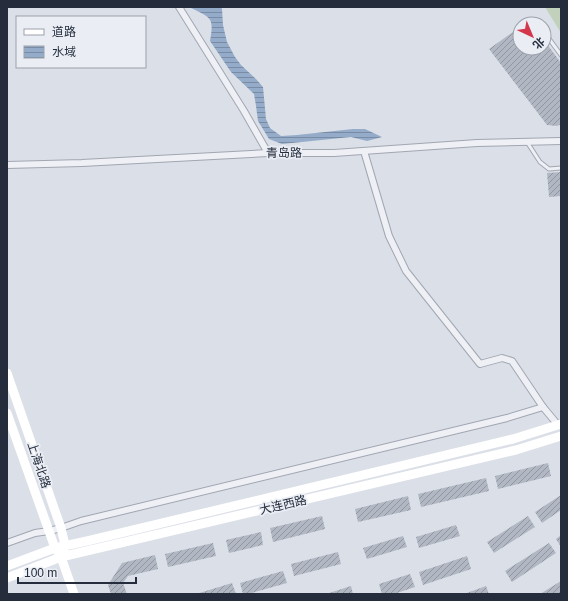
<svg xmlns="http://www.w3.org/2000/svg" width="568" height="601" font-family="Helvetica,'Noto Sans SC',sans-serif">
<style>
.garden{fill:#c1d1bc}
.water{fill:url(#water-rules)}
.building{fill:url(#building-hatch)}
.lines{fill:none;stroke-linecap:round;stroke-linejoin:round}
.lane-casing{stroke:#a1a6b1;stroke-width:5}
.street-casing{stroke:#a1a6b1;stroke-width:8}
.lane{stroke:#eef0f5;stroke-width:3}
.street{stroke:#eef0f5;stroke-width:6}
.secondary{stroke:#fff;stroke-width:9}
.labels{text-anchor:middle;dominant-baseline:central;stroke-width:3.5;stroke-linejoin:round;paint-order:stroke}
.street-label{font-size:12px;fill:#252d3d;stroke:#eaeef4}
</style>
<defs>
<pattern id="water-rules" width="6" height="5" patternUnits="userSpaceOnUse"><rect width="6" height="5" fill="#94acc9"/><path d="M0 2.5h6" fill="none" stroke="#798ca4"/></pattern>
<pattern id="building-hatch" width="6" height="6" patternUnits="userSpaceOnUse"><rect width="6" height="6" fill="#b2b8c3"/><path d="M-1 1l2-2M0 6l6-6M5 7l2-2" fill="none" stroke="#9196a0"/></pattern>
</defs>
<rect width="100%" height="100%" fill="#dbdfe7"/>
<polygon class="garden" points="545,7 561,7 561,33"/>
<path class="water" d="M190,7H221L222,9L223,25L227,42L235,57L241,65L256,79L263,87L266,119L270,128L281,136L297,135L353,129H365L382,137L367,141L351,137L282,144L269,139L258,121L256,106L254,94L231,72L210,41C214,18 212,18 191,8Z"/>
<g class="building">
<polygon points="520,27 520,48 544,48 544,40 561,63 561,124 557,126 547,125 489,49"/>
<polygon points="561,172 561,196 549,197 547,173"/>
<polygon points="548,463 551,476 498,489 495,476"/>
<polygon points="486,478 489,491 421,507 418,494"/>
<polygon points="561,495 561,510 542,523 535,512"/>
<polygon points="408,496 411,510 358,522 355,509"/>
<polygon points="322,516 325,529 273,542 270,528"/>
<polygon points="528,516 535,527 494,553 487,542"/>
<polygon points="456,525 460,536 419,548 416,537"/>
<polygon points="261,532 263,545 229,553 226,540"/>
<polygon points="561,535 561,547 556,539"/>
<polygon points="403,536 407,547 367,559 363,548"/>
<polygon points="213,543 216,556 168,567 165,554"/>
<polygon points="549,543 556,553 512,582 505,571"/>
<polygon points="338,552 341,564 294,576 291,564"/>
<polygon points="155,555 158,569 128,576 123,583 127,594 111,594 108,585 122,563"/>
<polygon points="467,556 471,569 423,585 419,572"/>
<polygon points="283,571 287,583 248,594 243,594 240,583"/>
<polygon points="410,574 415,587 394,594 382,594 379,584"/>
<polygon points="561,581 561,593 559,594 540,594"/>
<polygon points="232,583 236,594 196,594"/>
<polygon points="351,586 353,594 326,594"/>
<polygon points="486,586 489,594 464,594"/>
</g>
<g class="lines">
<defs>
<g id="lane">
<polyline points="537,22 538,24"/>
<polyline points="544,32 561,55"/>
<polyline points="527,142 540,162 549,169 561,168"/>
</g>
<g id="street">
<polyline points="179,7 244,111 268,153"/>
<polyline points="364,151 389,236 406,271 480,364 502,358 512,361 543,407"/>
<polyline points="7,165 82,163 268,153 334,153 477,143 561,141"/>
<polyline points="7,543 35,533 49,531 61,528 81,521 507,418 543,407 558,425"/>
</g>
</defs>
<use href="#lane" class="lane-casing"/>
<use href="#street" class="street-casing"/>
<use href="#lane" class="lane"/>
<use href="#street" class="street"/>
<g class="secondary">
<polyline points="7,373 61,528 65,545 64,550"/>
<polyline points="7,413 55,548 61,557 74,594"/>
<polyline points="7,566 55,548 87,541 513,439 561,424"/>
<polyline points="7,578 61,557 516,450 561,436"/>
</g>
</g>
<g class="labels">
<g class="street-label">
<text transform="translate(284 153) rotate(-1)">青岛路</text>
<text transform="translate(39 465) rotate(71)">上海北路</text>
<text transform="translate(283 505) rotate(-13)">大连西路</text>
</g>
</g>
<rect width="568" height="601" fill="none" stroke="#252d3d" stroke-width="16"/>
<rect x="16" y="16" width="130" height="52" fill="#eaeef4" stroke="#9ba1ab"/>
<rect x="24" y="29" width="20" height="6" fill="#ffffff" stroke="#9ba1ab"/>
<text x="52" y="36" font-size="12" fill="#252d3d">道路</text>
<rect x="24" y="46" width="20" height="12" fill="url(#water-rules)" stroke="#9ba1ab"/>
<text x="52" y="56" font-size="12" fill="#252d3d">水域</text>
<g transform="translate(532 36) rotate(136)"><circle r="19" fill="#eaeef4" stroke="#9ba1ab"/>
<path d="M0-3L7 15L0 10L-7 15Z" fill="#d4374b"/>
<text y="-6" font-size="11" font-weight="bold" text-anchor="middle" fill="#252d3d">北</text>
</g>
<path d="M18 577v6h118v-6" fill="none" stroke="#252d3d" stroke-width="2"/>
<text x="24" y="577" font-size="12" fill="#252d3d" stroke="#eaeef4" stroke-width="3" paint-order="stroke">100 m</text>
</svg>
